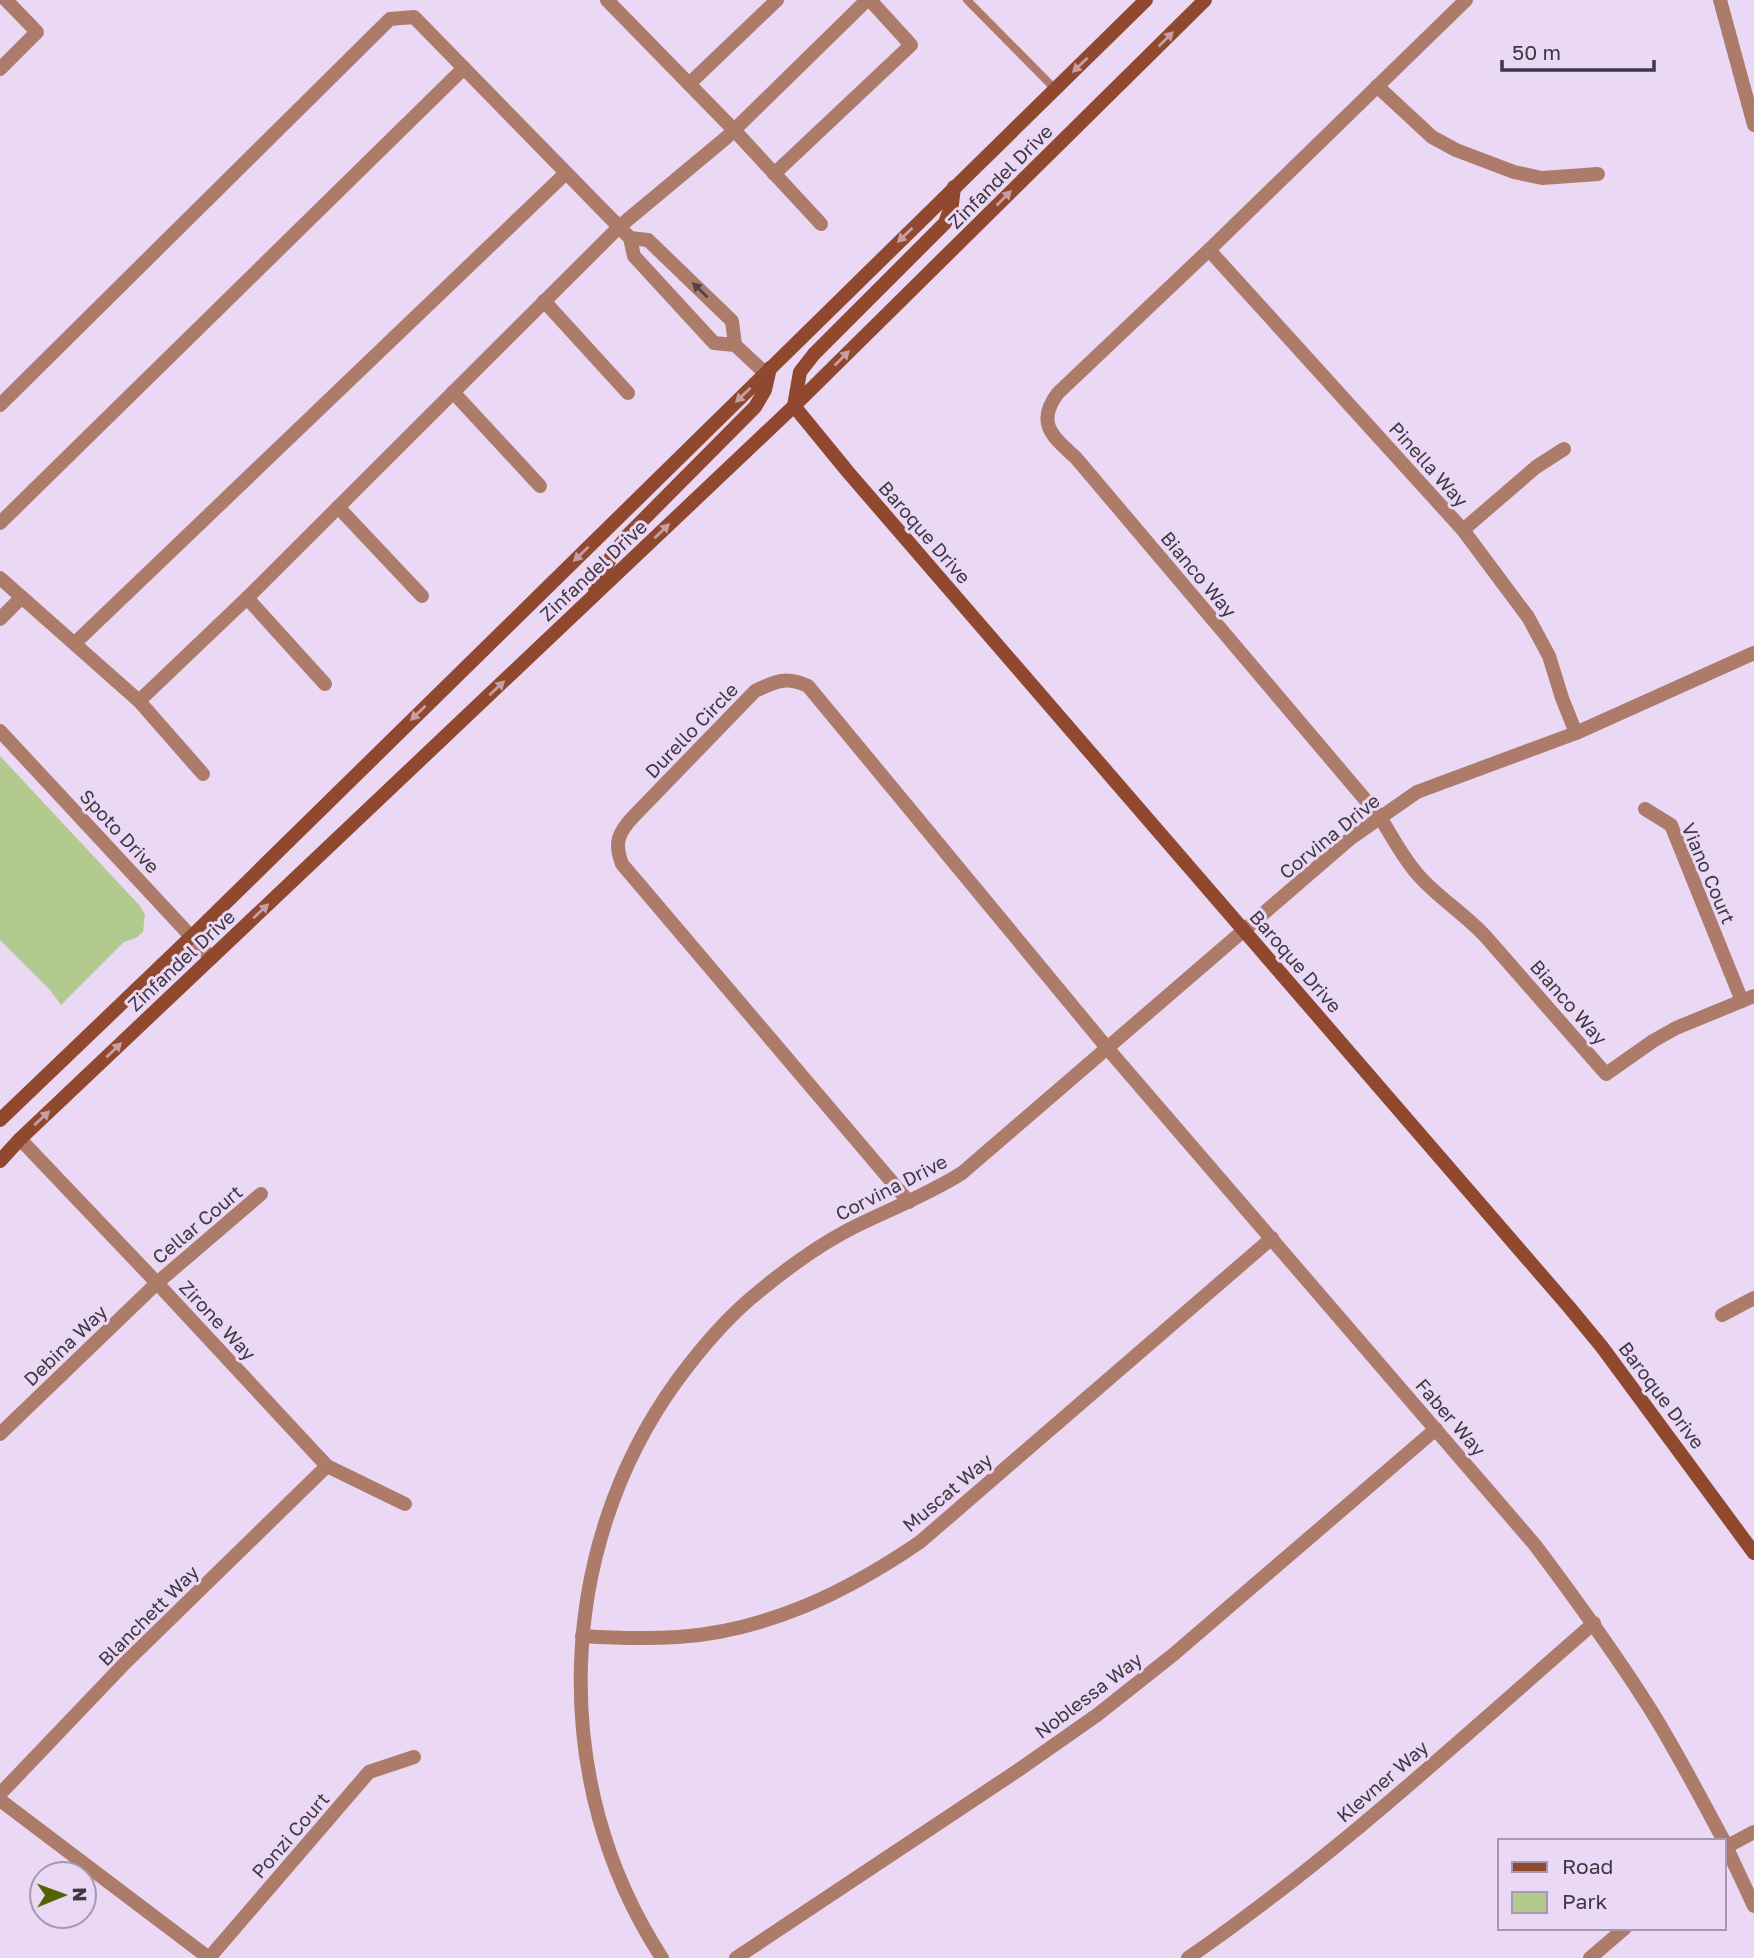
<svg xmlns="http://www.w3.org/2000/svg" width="1754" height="1958" font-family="'Golos Text',sans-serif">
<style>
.green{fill:#b3ca8e}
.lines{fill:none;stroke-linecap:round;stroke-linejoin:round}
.lane{stroke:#ad7b69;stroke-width:8}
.street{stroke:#ad7b69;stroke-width:14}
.secondary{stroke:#90482e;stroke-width:14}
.oneway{fill:#c69ea5}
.oneway2{fill:#504249}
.labels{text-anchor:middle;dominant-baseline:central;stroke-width:6;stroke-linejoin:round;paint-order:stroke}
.street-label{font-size:19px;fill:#3f3843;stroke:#ead8f5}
</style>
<rect width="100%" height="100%" fill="#ead8f5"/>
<polygon class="green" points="0,756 140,906 145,915 143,932 136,938 124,942 61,1005 50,990 0,940"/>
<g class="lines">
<polyline class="lane" points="967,0 1055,89"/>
<g class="street">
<polyline points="607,0 734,130 821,224"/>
<path d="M1466,0L1209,250L1058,393C1035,423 1053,437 1076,458L1380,817C1393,838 1404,860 1420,877C1440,899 1466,915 1486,937L1606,1074L1653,1041L1676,1028L1754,996"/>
<polyline points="1720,0 1754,125"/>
<polyline points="0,69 37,32 6,0"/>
<polyline points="689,84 777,0"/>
<polyline points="1377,86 1432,137 1456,150 1514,172 1542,178 1598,174"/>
<polyline points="774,174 911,45 870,0"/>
<polyline points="630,238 648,240 732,321 735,345 765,373"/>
<polyline points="1209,250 1463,530 1528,617 1549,656 1562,698 1576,733"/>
<polyline points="544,301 628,393"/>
<polyline points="453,392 540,486"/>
<polyline points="0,405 390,19 414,17 630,238 634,256 714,343 735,345"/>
<polyline points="338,507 422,596"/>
<polyline points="0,523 464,68"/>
<polyline points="1463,530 1536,467 1564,449"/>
<polyline points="0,578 139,701 247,598 619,227 727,137 867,0"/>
<polyline points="247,598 325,684"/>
<polyline points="0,619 21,598"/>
<polyline points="75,643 566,173"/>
<polyline points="139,701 203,774"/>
<polyline points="0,731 211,958"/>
<polyline points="1645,809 1671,825 1742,1001"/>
<polyline points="20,1139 157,1283 327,1466 405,1504"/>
<path d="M909,1202L622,864C614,843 618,833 633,817L755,691C776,681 786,676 808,686L1108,1049L1535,1545C1574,1597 1612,1649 1647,1704C1675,1748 1699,1795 1724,1841"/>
<polyline points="1722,1315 1754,1298"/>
<polyline points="0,1434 157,1283 261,1194"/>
<path d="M582,1636C614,1638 646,1639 678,1637C767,1631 847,1592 920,1542L1272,1238"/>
<polyline points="0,1794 125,1663 327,1466"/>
<polyline points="0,1800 209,1958 369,1772 414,1757"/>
<polyline points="1724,1842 1754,1906"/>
<polyline points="1724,1848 1754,1832"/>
<path d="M662,1958C548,1784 555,1550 676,1382C698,1352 722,1323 750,1299C783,1271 819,1244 858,1225C893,1208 929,1194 962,1173L1351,838L1417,792L1576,733L1754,653"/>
<polyline points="736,1958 1017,1771 1097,1715 1174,1654 1436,1429"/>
<path d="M1188,1958C1332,1859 1462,1738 1594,1623"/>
<polyline points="1590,1958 1625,1928"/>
</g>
<g class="secondary">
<polyline points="794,406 848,472 1569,1307 1602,1347 1754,1553"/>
<polyline points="794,406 800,372 814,354 945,223 952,204 954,187"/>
<polyline points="595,588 611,557 627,536 755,407 765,390 770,368"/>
<polyline points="0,1120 192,936 1146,0"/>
<polyline points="0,1161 20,1139 794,406 1205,0"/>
</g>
</g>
<defs><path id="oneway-solid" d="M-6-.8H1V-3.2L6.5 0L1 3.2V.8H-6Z" transform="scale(1.75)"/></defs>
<g class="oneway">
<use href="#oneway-solid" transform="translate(1166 39) rotate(-45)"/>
<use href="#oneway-solid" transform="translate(1080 65) rotate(136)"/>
<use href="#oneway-solid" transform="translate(1004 198) rotate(-45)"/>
<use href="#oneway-solid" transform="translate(905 235) rotate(136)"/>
<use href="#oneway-solid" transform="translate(842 358) rotate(-45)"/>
<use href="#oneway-solid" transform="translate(743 395) rotate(136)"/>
<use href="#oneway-solid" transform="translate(662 531) rotate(-44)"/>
<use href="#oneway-solid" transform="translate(581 554) rotate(136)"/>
<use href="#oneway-solid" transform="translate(497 688) rotate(-43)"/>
<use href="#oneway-solid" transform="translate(418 713) rotate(136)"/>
<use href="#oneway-solid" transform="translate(261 911) rotate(-43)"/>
<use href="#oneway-solid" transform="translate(114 1050) rotate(-44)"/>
<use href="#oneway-solid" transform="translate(42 1118) rotate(-43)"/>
</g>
<use class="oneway2" href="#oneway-solid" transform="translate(700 290) rotate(-136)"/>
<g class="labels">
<g class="street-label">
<text transform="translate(1000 176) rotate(-45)">Zinfandel Drive</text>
<text transform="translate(1429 464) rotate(48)">Pinella Way</text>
<text transform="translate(925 532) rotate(49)">Baroque Drive</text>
<text transform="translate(593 570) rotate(-43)">Zinfandel Drive</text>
<text transform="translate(1199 574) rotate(50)">Bianco Way</text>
<text transform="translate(691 730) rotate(-46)">Durello Circle</text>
<text transform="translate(120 831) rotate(47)">Spoto Drive</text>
<text transform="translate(1329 836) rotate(-39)">Corvina Drive</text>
<text transform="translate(1709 873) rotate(67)">Viano Court</text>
<text transform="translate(181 960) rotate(-43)">Zinfandel Drive</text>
<text transform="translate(1296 961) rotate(49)">Baroque Drive</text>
<text transform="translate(1569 1002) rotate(49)">Bianco Way</text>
<text transform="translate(891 1187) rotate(-27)">Corvina Drive</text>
<text transform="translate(197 1224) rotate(-40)">Cellar Court</text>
<text transform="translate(218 1320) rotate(47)">Zirone Way</text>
<text transform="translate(65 1345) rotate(-44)">Debina Way</text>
<text transform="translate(1662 1395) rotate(53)">Baroque Drive</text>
<text transform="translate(1451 1417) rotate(49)">Faber Way</text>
<text transform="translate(947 1492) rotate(-40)">Muscat Way</text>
<text transform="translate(148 1615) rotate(-45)">Blanchett Way</text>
<text transform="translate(1088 1695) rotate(-37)">Noblessa Way</text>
<text transform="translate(1382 1781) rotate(-41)">Klevner Way</text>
<text transform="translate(290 1835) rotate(-49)">Ponzi Court</text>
</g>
</g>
<rect x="1498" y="1839" width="228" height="91" fill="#ead8f5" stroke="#a698ae" stroke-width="2"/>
<rect x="1512" y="1862" width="35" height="10" fill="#90482e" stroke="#a698ae" stroke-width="2"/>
<text x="1562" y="1874" font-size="21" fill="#3f3843">Road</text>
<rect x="1512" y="1892" width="35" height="21" fill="#b3ca8e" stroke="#a698ae" stroke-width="2"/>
<text x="1562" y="1909" font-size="21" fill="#3f3843">Park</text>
<g transform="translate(63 1895) rotate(89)"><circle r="33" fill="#ead8f5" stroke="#a698ae" stroke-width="2"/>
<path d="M0-5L12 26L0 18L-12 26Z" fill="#546203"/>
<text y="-10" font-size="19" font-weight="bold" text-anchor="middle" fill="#3f3843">N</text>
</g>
<path d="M1502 60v10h152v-10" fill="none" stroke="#3f3843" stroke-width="3.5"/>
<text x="1512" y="60" font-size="21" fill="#3f3843" stroke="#ead8f5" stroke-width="5" paint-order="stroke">50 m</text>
</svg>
